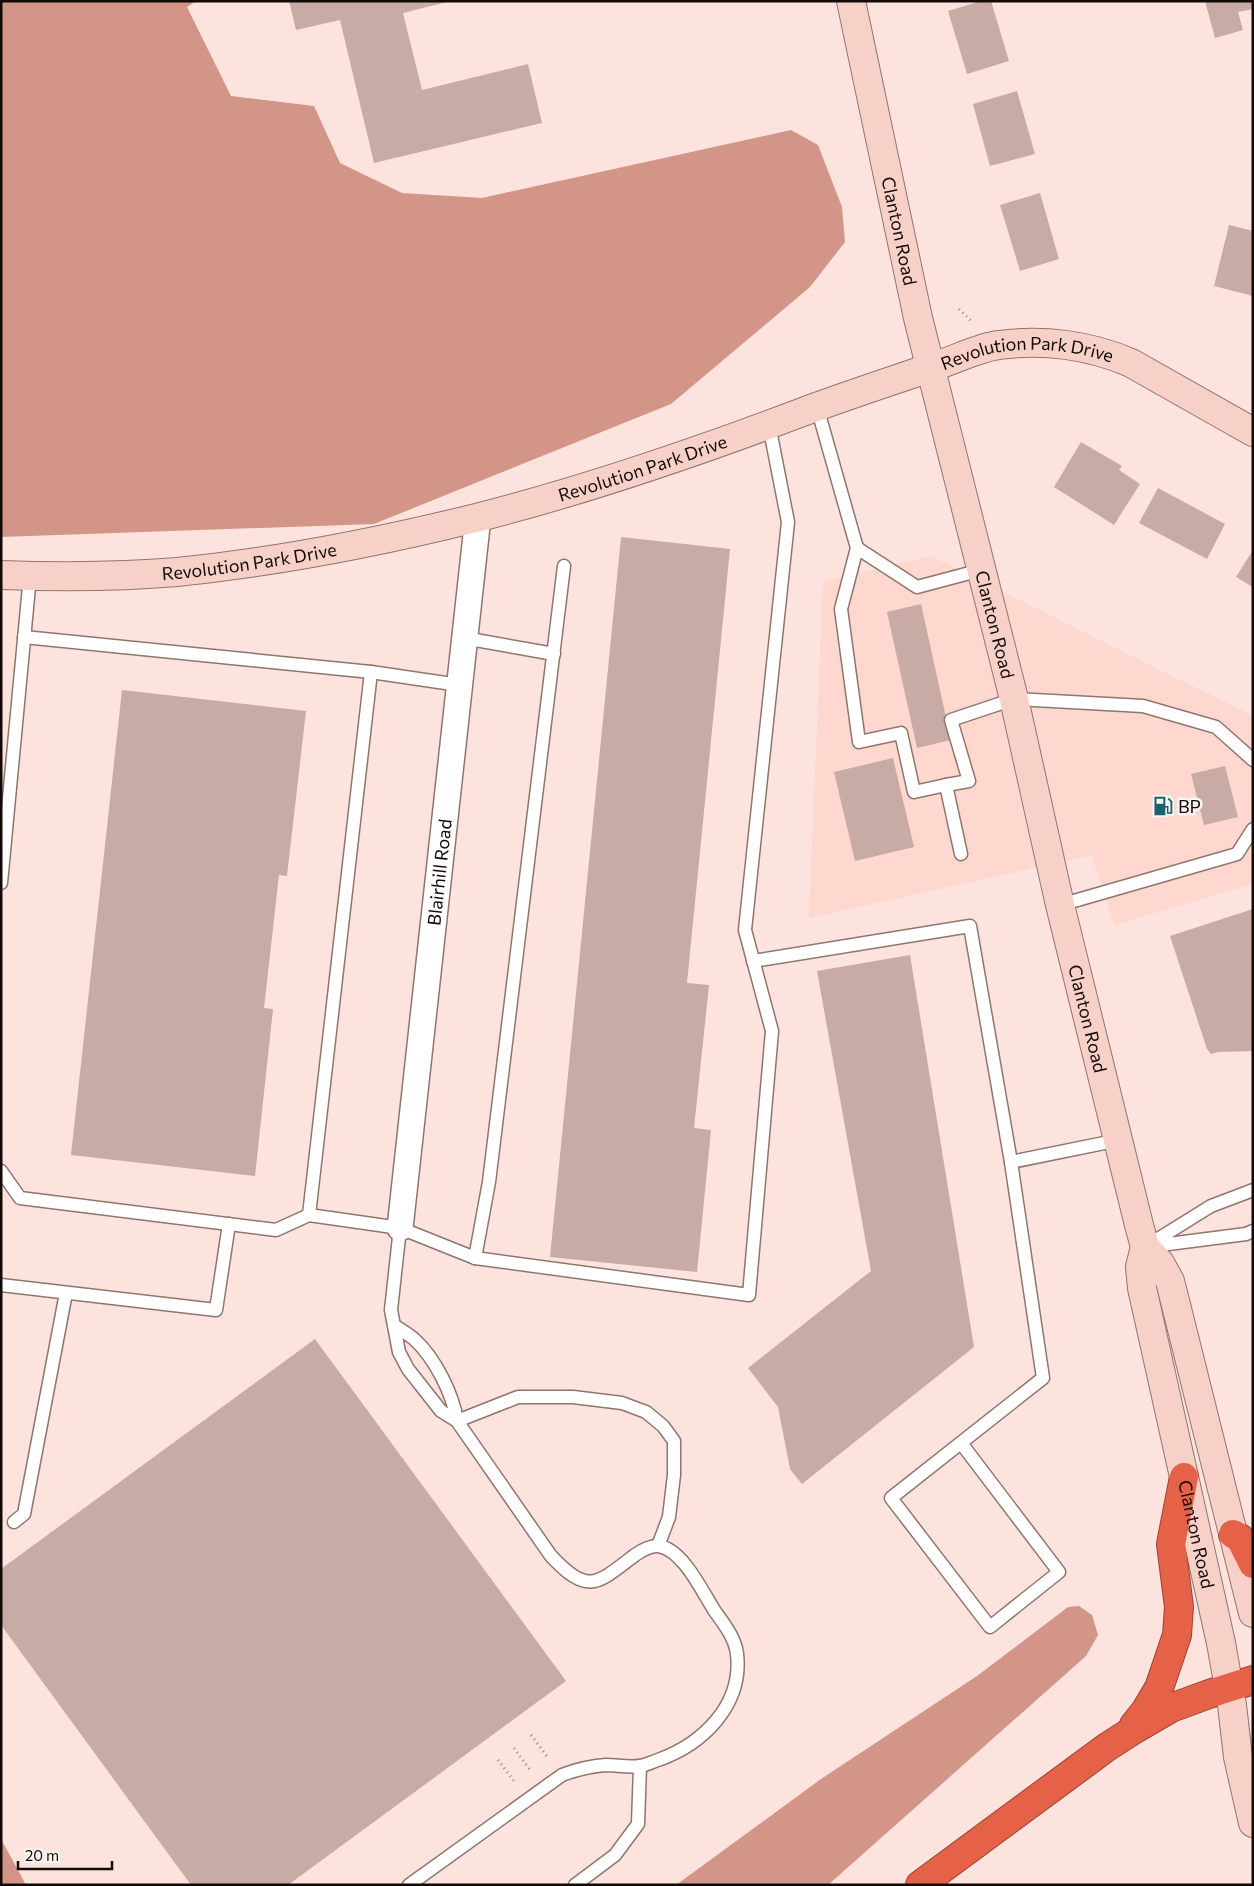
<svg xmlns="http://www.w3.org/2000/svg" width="1254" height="1886" font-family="Commissioner,sans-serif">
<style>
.built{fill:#fed7ce}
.forest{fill:#d39587}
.building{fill:#c8aba4}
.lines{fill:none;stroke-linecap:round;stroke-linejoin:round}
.lane-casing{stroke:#90756f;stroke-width:15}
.street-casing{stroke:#90756f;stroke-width:28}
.secondary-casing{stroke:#90756f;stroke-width:30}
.highway-casing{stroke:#9c4332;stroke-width:30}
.path{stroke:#9c8985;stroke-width:3;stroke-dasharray:1 4;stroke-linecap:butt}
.lane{stroke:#fff;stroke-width:12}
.street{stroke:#fff;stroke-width:25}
.secondary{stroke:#f7d0c8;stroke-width:28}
.highway{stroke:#e56249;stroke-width:28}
.labels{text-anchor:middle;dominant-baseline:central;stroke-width:5;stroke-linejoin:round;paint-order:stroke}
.street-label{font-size:18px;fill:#130a08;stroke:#fbf5f3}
.poi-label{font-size:18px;fill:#130a08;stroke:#fbf5f3;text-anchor:start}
</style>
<rect width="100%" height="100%" fill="#fce3dd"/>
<polygon class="built" points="931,556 1253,716 1253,884 1114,925 1092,855 809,918 823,582"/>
<g class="forest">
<polygon points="1,1 196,1 187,7 231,96 314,106 340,163 402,193 482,198 791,130 818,145 842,207 845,242 810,287 671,404 374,524 1,537"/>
<polygon points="1079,1606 1092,1615 1098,1635 1086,1656 828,1885 676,1885 821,1779 977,1676 1068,1607"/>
<polygon points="1,1839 26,1885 1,1885"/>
</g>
<g class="building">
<polygon points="289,1 451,1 403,13 422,90 528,64 542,123 374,163 340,20 296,30"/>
<polygon points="981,1 991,1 1009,61 967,74 948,11"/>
<polygon points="1205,1 1253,1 1253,9 1238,12 1243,30 1215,38"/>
<polygon points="1017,91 1035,154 990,166 973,104"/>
<polygon points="1040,193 1059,259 1020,271 1000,205"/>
<polygon points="1229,225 1253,231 1253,296 1214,286"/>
<polygon points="1081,442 1122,466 1119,470 1140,484 1114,525 1054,487"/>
<polygon points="1158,488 1225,524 1207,559 1139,523"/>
<polygon points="621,537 730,549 687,983 709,985 694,1128 711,1130 697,1272 550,1257"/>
<polygon points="1253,550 1253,587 1236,577"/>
<polygon points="921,604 951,740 917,748 887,612"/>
<polygon points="122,690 306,711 287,876 279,875 264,1008 273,1009 255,1176 71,1155"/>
<polygon points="893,758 914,847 855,861 834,772"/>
<polygon points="1225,766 1238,817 1204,825 1191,774"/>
<polygon points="1253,909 1253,1051 1218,1052 1211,1054 1207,1049 1170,936"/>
<polygon points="910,955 974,1347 802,1484 790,1469 778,1407 748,1368 871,1271 817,971"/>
<polygon points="315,1339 566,1681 288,1885 191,1885 1,1625 1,1569"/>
</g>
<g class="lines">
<defs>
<g id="lane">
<polyline points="817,407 857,548 841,609 859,742 901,733 914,792 946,785 961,854"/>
<polyline points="857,548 917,587 981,570"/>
<polyline points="24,637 371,672 459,685"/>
<polyline points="464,638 554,654"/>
<polyline points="946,785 969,781 951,720 1014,699 1143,706 1216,727 1253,760"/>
<polyline points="1,883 30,576"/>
<polyline points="1060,905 1237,854 1253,829"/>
<polyline points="753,961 970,926 1011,1162 1119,1140"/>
<polyline points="1,1171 20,1198 276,1230 309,1215 400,1228 475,1258 749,1295 772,1031 745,930 788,522 769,425"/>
<polyline points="1253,1190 1211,1206 1145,1247 1246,1234 1253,1231"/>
<polyline points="309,1215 371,672"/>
<polyline points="475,1258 489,1182 564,566"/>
<polyline points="1,1285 216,1310 229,1224"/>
<path d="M395,1326C401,1330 408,1334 414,1339C435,1358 453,1394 457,1421L441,1411L408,1369L399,1352L391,1310L400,1228"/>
<polyline points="961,1443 1059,1572 990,1627 891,1498 1043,1378 1011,1162"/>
<polyline points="14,1522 24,1514 66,1293"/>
<path d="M409,1885L562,1775C575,1770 591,1766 606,1765C617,1765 629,1768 640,1766C646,1765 652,1762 658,1760C703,1744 743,1705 737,1654C735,1637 723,1623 714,1610C702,1591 683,1550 659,1546C650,1545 642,1550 635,1555C596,1585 588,1595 551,1556L457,1421L518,1397H573L622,1403L646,1412L663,1426L674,1441V1475L669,1517L658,1546"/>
<polyline points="575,1885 615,1855 638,1824 640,1766"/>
</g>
<g id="street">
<path id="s1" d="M400,1228L478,517"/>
</g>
<g id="secondary">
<path id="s2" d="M851,1L918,318L1014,699L1060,905L1139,1225L1145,1247L1160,1263L1170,1281L1253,1613"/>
<path id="s3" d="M1,575C60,577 118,577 177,572C277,562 379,542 476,518C586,490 694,453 800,413C845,396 892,381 938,365C957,359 980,347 999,345C1043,339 1090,345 1131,363L1253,432"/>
<path id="s4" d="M1145,1247L1140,1267L1142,1288L1221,1643L1232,1705L1238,1757L1253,1823"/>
</g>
<g id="highway">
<polyline points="1233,1534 1240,1538 1253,1564"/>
<polyline points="1134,1725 1146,1710 1159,1688 1177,1635 1179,1607 1171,1544 1184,1477"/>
<polyline points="920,1885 1107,1747 1135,1729 1171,1708 1209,1694 1253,1680"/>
</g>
</defs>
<use href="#lane" class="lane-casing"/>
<use href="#street" class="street-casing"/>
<use href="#secondary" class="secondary-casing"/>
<use href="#highway" class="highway-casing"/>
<g class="path">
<polyline points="959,309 971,321"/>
<polyline points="531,1735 549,1759"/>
<polyline points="514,1748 530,1770"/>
<polyline points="498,1760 514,1781"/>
</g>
<use href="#lane" class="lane"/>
<use href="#street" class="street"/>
<use href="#secondary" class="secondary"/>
<use href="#highway" class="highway"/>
</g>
<defs>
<symbol id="fuel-bare" viewBox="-9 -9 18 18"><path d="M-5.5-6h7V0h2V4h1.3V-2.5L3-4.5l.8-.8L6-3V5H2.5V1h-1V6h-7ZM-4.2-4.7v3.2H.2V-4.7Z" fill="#16636d" stroke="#fbf5f3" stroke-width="2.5" paint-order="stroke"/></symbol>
</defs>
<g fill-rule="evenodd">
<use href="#fuel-bare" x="1149" y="792" width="28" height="28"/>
</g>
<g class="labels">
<g class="street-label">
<text stroke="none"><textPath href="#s2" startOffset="235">Clanton Road</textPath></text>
<text stroke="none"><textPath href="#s3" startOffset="1059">Revolution Park Drive</textPath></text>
<text stroke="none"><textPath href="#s3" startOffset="654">Revolution Park Drive</textPath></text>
<text stroke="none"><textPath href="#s3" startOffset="249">Revolution Park Drive</textPath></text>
<text stroke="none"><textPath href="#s2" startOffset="640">Clanton Road</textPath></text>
<text stroke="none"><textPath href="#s1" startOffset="358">Blairhill Road</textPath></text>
<text stroke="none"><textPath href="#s2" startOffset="1045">Clanton Road</textPath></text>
<text stroke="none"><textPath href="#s4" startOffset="294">Clanton Road</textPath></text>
</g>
<g class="poi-label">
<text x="1178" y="806">BP</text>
</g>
</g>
<rect width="1254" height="1886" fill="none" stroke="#130a08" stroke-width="5"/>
<path d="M18 1861v8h94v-8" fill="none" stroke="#130a08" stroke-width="2.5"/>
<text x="25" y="1861" font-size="15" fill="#130a08" stroke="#fbf5f3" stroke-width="4" paint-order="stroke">20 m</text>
</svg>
